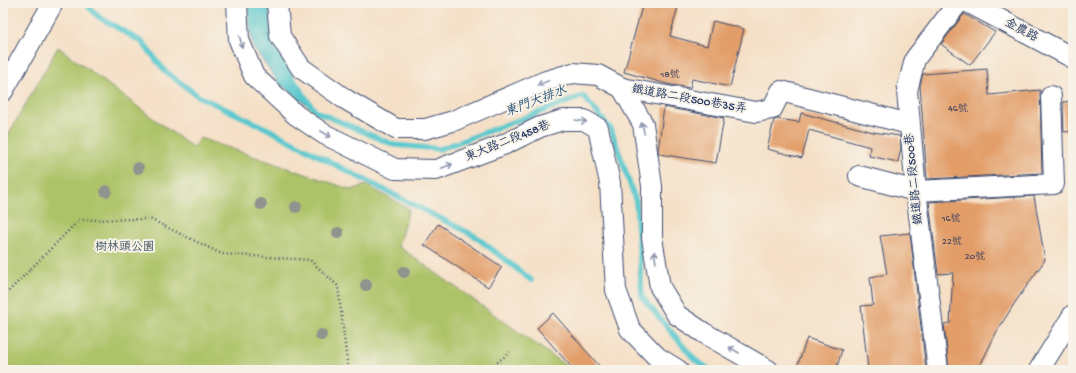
<svg xmlns="http://www.w3.org/2000/svg" width="1076" height="373" font-family="'Gochi Hand','LXGW WenKai TC',sans-serif">
<style>
.green{fill:#adc367;stroke:#647962}
.water{fill:#5ac8ce;stroke:#3a7c96}
.lines{fill:none;stroke-linecap:round;stroke-linejoin:round}
.stream{stroke:#5ac8ce;stroke-width:5.5}
.building{fill:#e29d67}
.minor-casing{stroke:#3c4a6e;stroke-width:22}
.path{stroke:#3c4a6e;stroke-width:2.5;stroke-dasharray:1 3;stroke-linecap:butt}
.minor{stroke:#fff;stroke-width:20}
.tree{fill:#91938e}
.oneway{stroke:#8d97ae}
.labels{text-anchor:middle;dominant-baseline:central;stroke-width:4;stroke-linejoin:round;paint-order:stroke}
.number-label{font-size:10px;fill:#4d4a60}
.street-label{font-size:12px;fill:#1b2f5e;stroke:#f7f3e8}
.park-label{font-size:12px;fill:#405460;stroke:#f7f3e8}
.water-label{font-size:13px;font-style:italic;fill:#2b557a;stroke:#f7f3e8}
</style>
<rect width="100%" height="100%" fill="#f7f3e8"/>
<filter id="ink" filterUnits="userSpaceOnUse"><feTurbulence type="fractalNoise" baseFrequency=".025" numOctaves="2"/><feDisplacementMap in="SourceGraphic" scale="8" xChannelSelector="R" yChannelSelector="G"/><feConvolveMatrix kernelMatrix="1 2 1 2 8 2 1 2 1" color-interpolation-filters="sRGB"/></filter>
<filter id="wash" filterUnits="userSpaceOnUse"><feTurbulence type="fractalNoise" baseFrequency=".012" numOctaves="4" result="noise"/><feDisplacementMap in="SourceGraphic" scale="16" xChannelSelector="R" yChannelSelector="G"/><feGaussianBlur stdDeviation="0.9" result="paint"/><feColorMatrix in="noise" values="0 0 0 0 0 0 0 0 0 0 0 0 0 0 0 0 0 1.4 0 .05"/><feComposite in="paint" operator="in"/></filter>
<g filter="url(#wash)">
<rect width="100%" height="100%" fill="#f5e0c7"/>
<polygon class="green" points="58,47 193,148 200,138 352,190 366,185 409,209 398,246 572,370 3,370 3,144"/>
<polygon class="water" points="248,3 269,3 272,48 315,111 280,84 253,47 248,11"/>
<g class="lines">
<g class="stream">
<polyline points="85,3 99,17 142,42 165,71 198,96 270,130 355,175 475,236 531,280"/>
<polyline points="268,42 315,111 394,145 440,149 583,96 611,129 636,202 642,297 695,360 711,370"/>
</g>
</g>
<g id="blocks">
<g class="building">
<polygon points="643,3 679,3 670,36 707,46 713,21 744,29 730,87 692,79 690,88 667,84 624,72"/>
<polygon points="964,14 995,32 970,65 941,44"/>
<polygon points="987,69 989,95 1040,90 1042,173 927,179 920,85 923,74"/>
<polygon points="1073,101 1073,131 1064,132 1063,102"/>
<polygon points="664,107 724,118 716,163 659,154 658,150"/>
<polygon points="801,113 873,132 900,136 901,148 898,162 869,156 870,147 809,130 802,158 767,149 774,120 777,119 799,122"/>
<polygon points="1034,196 1045,260 1014,304 996,333 978,370 949,370 944,324 950,323 953,273 938,274 929,202"/>
<polygon points="438,224 502,267 488,287 424,245"/>
<polygon points="910,233 926,370 868,370 861,306 873,305 870,277 887,274 880,236"/>
<polygon points="553,313 603,370 574,370 537,328"/>
<polygon points="807,338 842,350 836,370 796,370"/>
</g>
</g>
</g>
<g filter="url(#ink)">
<use href="#blocks" fill-opacity="0" stroke="#3c4a6e" stroke-width="1"/>
<g class="lines">
<defs>
<g id="minor">
<polyline points="237,3 239,40 254,76 296,115 324,134 395,169 436,170 503,145 540,127 563,120 584,120 598,128 610,183 616,290 630,329 657,357 678,370"/>
<polyline points="277,3 280,36 301,68 345,99 396,129 425,129 453,121 546,81 573,73 598,75 622,88 643,124 652,186 652,238 660,287 677,315 704,333 768,370"/>
<polyline points="969,3 1073,58"/>
<polyline points="622,88 756,112 772,109 781,91 909,124"/>
<polyline points="3,91 53,3"/>
<polyline points="859,176 916,191 1054,184 1051,96"/>
<polyline points="938,370 916,191 907,91 915,59 958,3"/>
<polyline points="1039,370 1073,315"/>
</g>
</defs>
<use href="#minor" class="minor-casing"/>
<g class="path">
<polyline points="3,297 79,220 150,219 222,254 310,260 338,286 348,370"/>
<polyline points="488,370 510,352"/>
</g>
<use href="#minor" class="minor"/>
</g>
<g class="tree">
<circle cx="138" cy="168" r="6"/>
<circle cx="106" cy="191" r="6"/>
<circle cx="261" cy="204" r="6"/>
<circle cx="296" cy="207" r="6"/>
<circle cx="338" cy="233" r="6"/>
<circle cx="404" cy="272" r="6"/>
<circle cx="366" cy="285" r="6"/>
<circle cx="321" cy="335" r="6"/>
</g>
<defs><path id="oneway-shaft" d="M-6 0H5M1.5-3L5.5 0L1.5 3" fill="none" stroke-width="1.6" stroke-linecap="round" stroke-linejoin="round"/></defs>
<g class="oneway">
<use href="#oneway-shaft" transform="translate(241 42) rotate(75)"/>
<use href="#oneway-shaft" transform="translate(543 83) rotate(158)"/>
<use href="#oneway-shaft" transform="translate(581 121) rotate(9)"/>
<use href="#oneway-shaft" transform="translate(643 128) rotate(-103)"/>
<use href="#oneway-shaft" transform="translate(326 134) rotate(30)"/>
<use href="#oneway-shaft" transform="translate(447 166) rotate(-21)"/>
<use href="#oneway-shaft" transform="translate(655 257) rotate(-99)"/>
<use href="#oneway-shaft" transform="translate(734 350) rotate(-150)"/>
</g>
</g>
<g class="labels">
<g class="number-label">
<text x="670" y="75">18號</text>
<text x="958" y="109">46號</text>
<text x="951" y="219">16號</text>
<text x="952" y="242">22號</text>
<text x="975" y="257">20號</text>
</g>
<g class="street-label">
<text transform="translate(1021 31) rotate(28)">金農路</text>
<text transform="translate(689 100) rotate(10)">鐵道路二段500巷35弄</text>
<text transform="translate(508 142) rotate(-22)">東大路二段458巷</text>
<text transform="translate(915 179) rotate(-96)">鐵道路二段500巷</text>
</g>
<g class="park-label">
<text x="125" y="248">樹林頭公園</text>
</g>
<g class="water-label">
<text transform="translate(536 102) rotate(-21)">東門大排水</text>
</g>
</g>
<rect width="1076" height="373" fill="none" stroke="#f7f3e8" stroke-width="16"/>
</svg>
